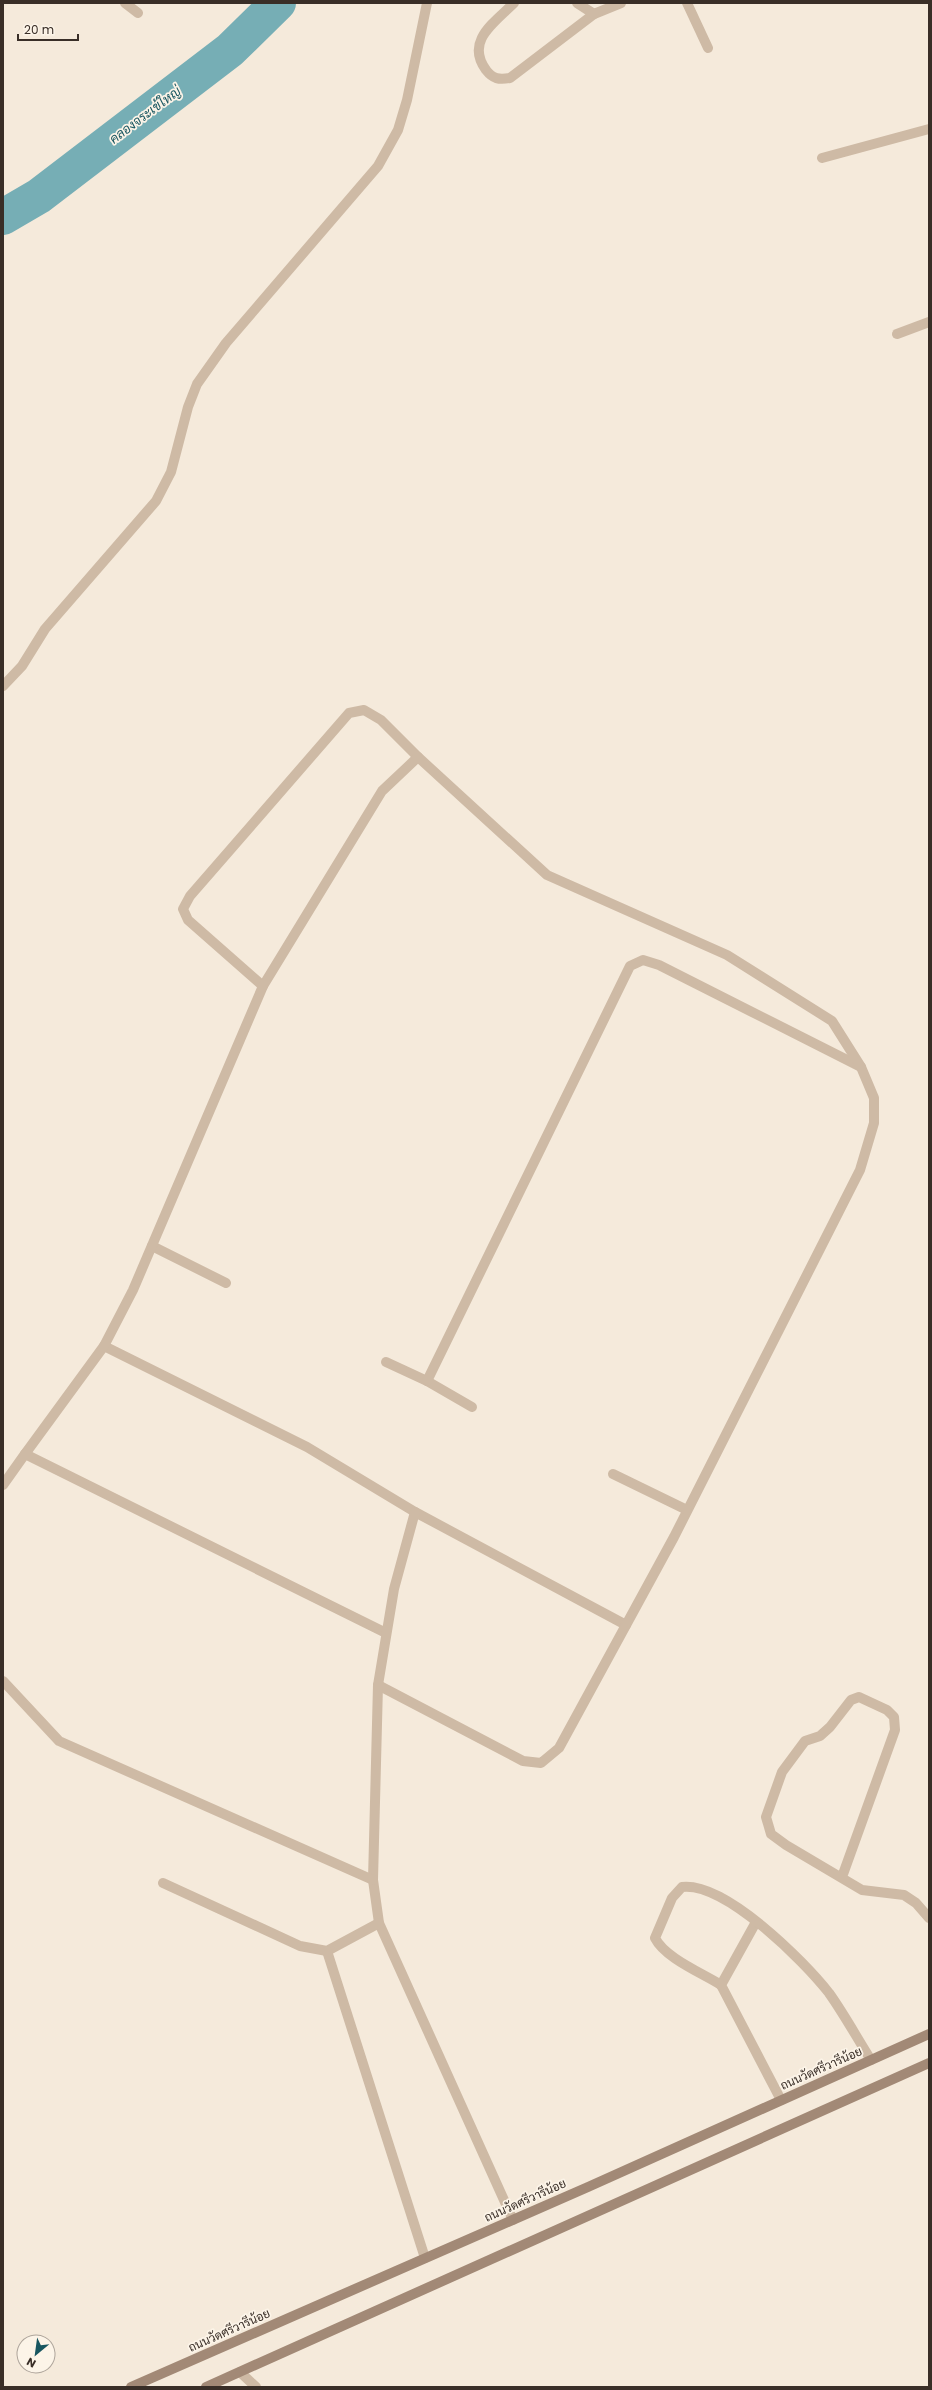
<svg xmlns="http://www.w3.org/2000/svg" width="932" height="2390" font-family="Poppins,Sarabun,sans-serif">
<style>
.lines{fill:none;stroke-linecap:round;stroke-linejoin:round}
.river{stroke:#76aeb5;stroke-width:36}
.lane{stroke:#cebaa5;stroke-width:10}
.street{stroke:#cebaa5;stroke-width:10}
.secondary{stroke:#a28976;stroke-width:10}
.labels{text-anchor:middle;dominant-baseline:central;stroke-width:3.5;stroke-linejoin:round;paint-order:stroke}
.street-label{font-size:12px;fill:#392e27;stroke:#fcf4e8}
.water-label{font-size:13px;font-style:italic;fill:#185660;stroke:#fcf4e8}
</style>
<rect width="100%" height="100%" fill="#f5eadb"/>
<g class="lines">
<polyline class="river" points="3,217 39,196 230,50 278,3"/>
<g class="lane">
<polyline points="125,3 138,13"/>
<path d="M514,3C494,23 465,41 486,70C493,79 499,80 510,78L594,14L621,3"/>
<polyline points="577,3 594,14"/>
<polyline points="687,3 708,48"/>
<polyline points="822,158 929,129"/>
<polyline points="897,334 929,322"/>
<polyline points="263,986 188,920 183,909 190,896 349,713 364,710 381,720 418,757"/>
<polyline points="152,1246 226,1283"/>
<polyline points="104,1346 307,1447 415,1512 626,1625"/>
<polyline points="386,1362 427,1381 472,1407"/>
<polyline points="427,1381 630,966 643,960 659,965 861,1067"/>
<polyline points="25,1454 104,1346 133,1290 263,986 382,791 418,757 547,875 727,955 832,1021 861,1067 874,1098 874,1123 860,1170 674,1537 559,1748 541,1763 523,1761 378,1685"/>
<polyline points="613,1474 687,1510"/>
<polyline points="3,1485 25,1454 386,1633"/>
<polyline points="415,1512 394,1589 378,1685 373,1880 379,1923 513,2220"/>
<polyline points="3,1681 59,1741 373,1880"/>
<polyline points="842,1877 895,1730 894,1717 887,1710 859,1697 851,1700 830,1727 820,1736 805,1741 782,1772 766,1817 771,1834 786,1845 862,1890 904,1895 916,1903 929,1918"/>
<polyline points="163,1883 300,1946 327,1951 379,1923"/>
<polyline points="756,1922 721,1985 781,2100"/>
<polyline points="327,1951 425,2258"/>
<path d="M721,1985C702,1973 665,1958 655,1938L672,1898L682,1887C725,1882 803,1960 829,1993C844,2014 857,2038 871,2060"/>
<polyline points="240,2372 256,2387"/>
</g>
<polyline class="street" points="3,686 22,666 45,629 156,501 171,472 188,407 197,384 226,343 378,166 398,130 407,100 427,3"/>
<g class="secondary">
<polyline points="131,2387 588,2187 929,2034"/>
<polyline points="206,2387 929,2063"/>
</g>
</g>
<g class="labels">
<g class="street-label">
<text transform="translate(821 2068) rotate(-24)">ถนนวัดศรีวารีน้อย</text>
<text transform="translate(525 2200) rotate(-24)">ถนนวัดศรีวารีน้อย</text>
<text transform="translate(229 2330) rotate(-24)">ถนนวัดศรีวารีน้อย</text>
</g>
<g class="water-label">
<text transform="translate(145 115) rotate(-37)">คลองจระเข้ใหญ่</text>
</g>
</g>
<rect width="932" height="2390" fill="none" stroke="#392e27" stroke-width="8"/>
<g transform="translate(36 2354) rotate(209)"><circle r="19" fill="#fcf4e8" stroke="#aea59b"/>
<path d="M0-3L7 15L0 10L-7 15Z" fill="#185660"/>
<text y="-6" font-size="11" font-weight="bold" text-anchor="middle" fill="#392e27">N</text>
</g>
<path d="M18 34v6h60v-6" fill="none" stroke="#392e27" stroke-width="2"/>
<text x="24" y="34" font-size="12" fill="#392e27" stroke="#fcf4e8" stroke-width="3" paint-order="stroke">20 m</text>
</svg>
